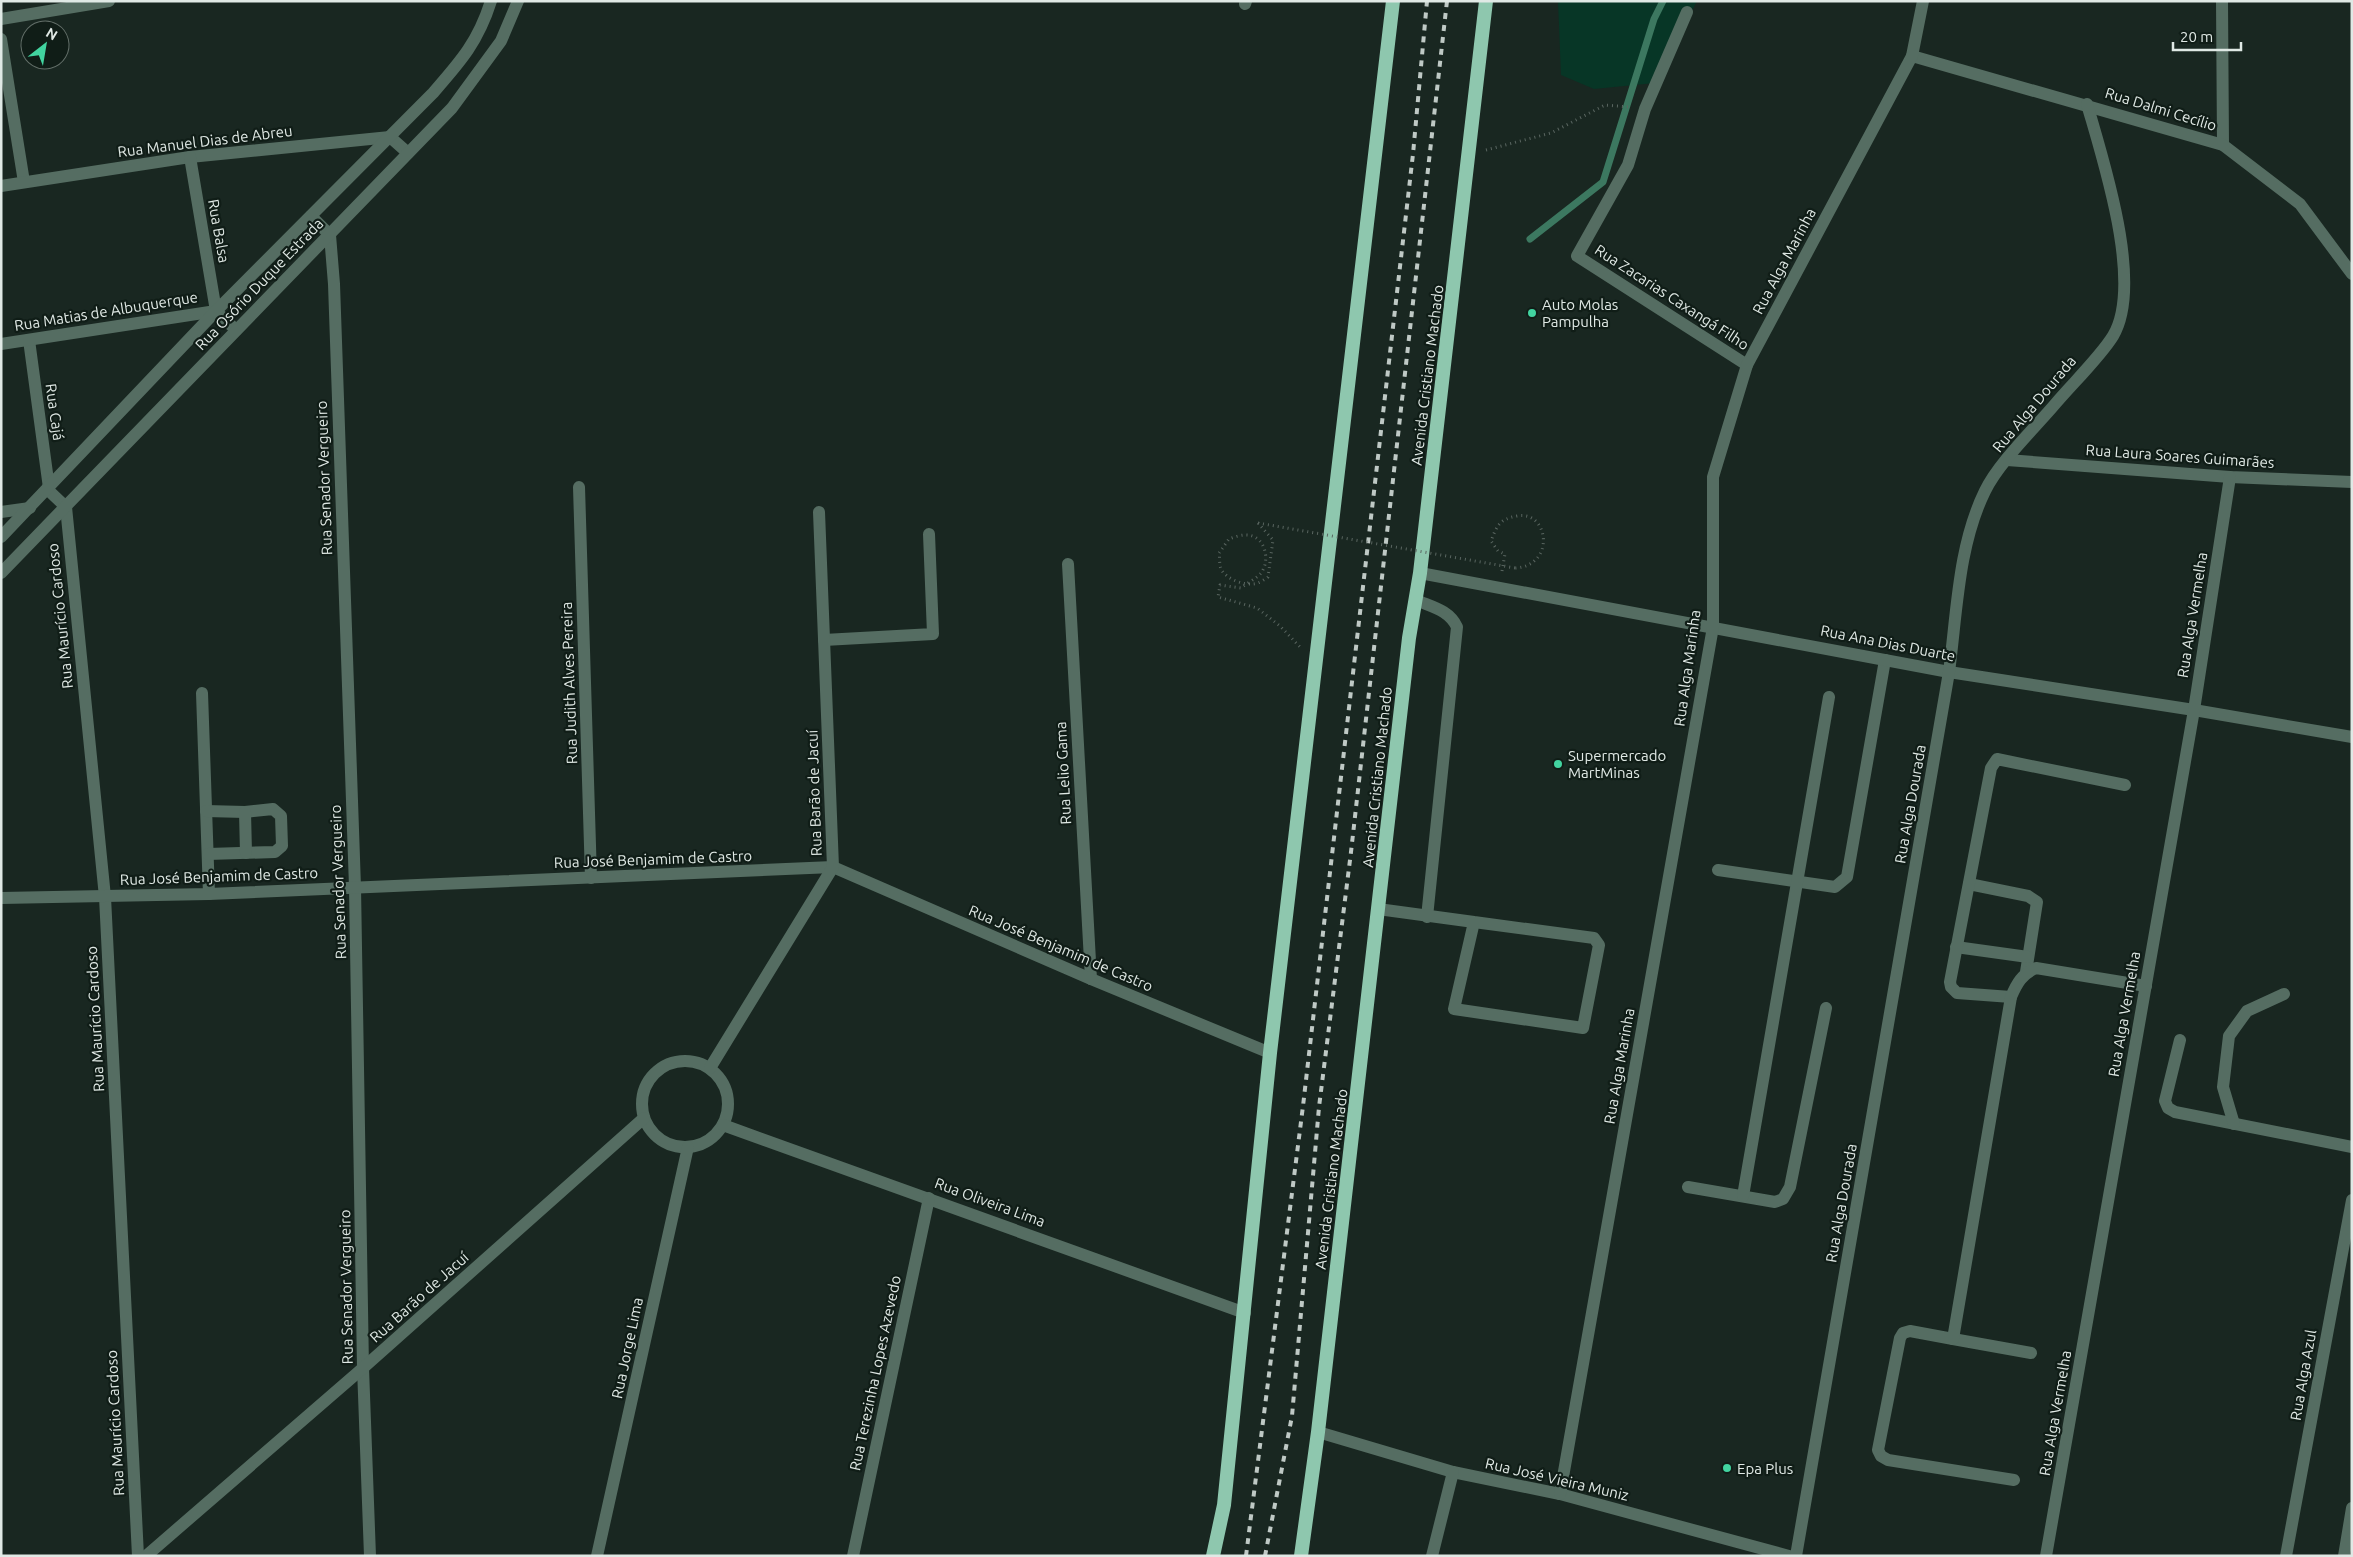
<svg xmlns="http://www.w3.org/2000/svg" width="2353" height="1557" font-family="Ubuntu,sans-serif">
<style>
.green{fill:#073626}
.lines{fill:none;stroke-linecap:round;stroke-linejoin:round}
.stream{stroke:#3c7860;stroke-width:7}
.path{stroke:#5a6661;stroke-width:3;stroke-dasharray:1 4;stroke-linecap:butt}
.service{stroke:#556d62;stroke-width:12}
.minor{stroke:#556d62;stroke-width:12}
.tertiary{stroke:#556d62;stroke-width:12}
.trunk{stroke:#8ec7ae;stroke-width:14}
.rail{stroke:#bfc9c5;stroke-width:4;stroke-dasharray:6 6;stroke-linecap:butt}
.path-bridge{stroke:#5a6661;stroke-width:3;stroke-dasharray:1 4;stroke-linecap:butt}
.poi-dot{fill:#42d4a0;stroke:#101d17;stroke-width:2}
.labels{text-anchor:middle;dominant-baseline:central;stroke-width:4.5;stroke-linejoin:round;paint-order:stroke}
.street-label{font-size:15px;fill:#e0e9e5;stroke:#101d17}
.poi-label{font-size:15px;fill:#e0e9e5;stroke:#101d17;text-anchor:start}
</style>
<rect width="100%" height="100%" fill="#192721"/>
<polygon class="green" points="1558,1 1697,1 1655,83 1594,89 1561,75"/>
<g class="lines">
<polyline class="stream" points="1530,239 1603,182 1654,19 1663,1"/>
<g class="path">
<polyline points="1486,150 1551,133 1605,105 1629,107"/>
<path d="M1258,523L1273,540L1268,577C1264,580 1258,584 1253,584C1243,585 1226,579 1221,569C1219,564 1220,558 1219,553L1229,539C1234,537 1240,535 1245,535C1265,534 1271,560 1261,573C1256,579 1247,583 1241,588L1220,585L1218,597L1257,608L1280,626L1300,647"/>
<path d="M1502,571L1505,554L1498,551L1491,541C1497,525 1500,519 1517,516C1549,510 1556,566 1515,568"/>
</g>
<g class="service">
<path d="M1416,600C1432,607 1449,610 1457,627L1427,917"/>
<polyline points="824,640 933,634 929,534"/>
<polyline points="202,693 209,894"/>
<polyline points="206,811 245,812 273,809 281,816 282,846 275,852 208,854"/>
<polyline points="245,812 246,853"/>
<polyline points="1718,870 1835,887 1847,877 1885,660"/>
<polyline points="1969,884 2028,896 2037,902 2026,972"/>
<polyline points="1378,909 1474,922 1454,1009 1583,1028 1599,945 1594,938 1474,922"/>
<polyline points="1956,947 2028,957"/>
<polyline points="2011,997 1957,993 1951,987 1950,982 1991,768 1997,759 2125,785"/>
<polyline points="2180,1040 2165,1101 2168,1108 2175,1112 2352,1147"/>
<polyline points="2234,1124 2223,1087 2229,1036 2247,1011 2284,994"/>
<polyline points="1688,1187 1775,1202 1783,1199 1790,1187 1826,1008"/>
<polyline points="1743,1196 1829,697"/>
<polyline points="1953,1339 2031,1353"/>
<path d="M2014,1480L1888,1460L1881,1456L1878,1450L1900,1338L1903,1333L1910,1331L1953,1339L2011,997C2017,983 2022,974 2036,968L2146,986"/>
<polyline points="2344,1556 2352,1508"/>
</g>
<g class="minor">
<polyline points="2222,1 2223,145"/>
<polyline points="1245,4 1246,1"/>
<polyline points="1687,12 1645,109 1628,165 1577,256 1747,365"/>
<polyline points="1,19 109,1"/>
<polyline points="1,39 24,182"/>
<polyline points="1912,56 2223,145 2300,204 2352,274"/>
<polyline points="1,186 190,157 390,137 408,153"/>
<polyline points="311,216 330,235 334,284 355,887 363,1368 370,1556"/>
<polyline points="29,340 49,488"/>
<polyline points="1,344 216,311 190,157"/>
<polyline points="2007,460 2230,477 2352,482"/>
<polyline points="579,487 591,878"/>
<polyline points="47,489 66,507 105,897 138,1556"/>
<polyline points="1,512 30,508"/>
<polyline points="1068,564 1091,979"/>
<polyline points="1420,573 1949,672 2194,710 2352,737"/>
<polyline points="1,898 209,894 833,867 1091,979 1270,1053"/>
<circle cx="685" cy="1104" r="43"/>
<polyline points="710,1068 833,867 819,512"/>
<polyline points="723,1125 1245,1313"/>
<polyline points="1318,1432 1453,1472 1560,1494 1789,1556"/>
<polyline points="1560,1494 1713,627 1713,477 1747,365 1912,56 1923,1"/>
<polyline points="146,1556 363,1368 644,1118"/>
<polyline points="597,1556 688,1147"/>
<polyline points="853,1556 929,1198"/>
<polyline points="1432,1556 1453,1472"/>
<path d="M1796,1556L1949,672C1957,612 1958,546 1985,491C1999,462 2035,428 2056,403C2072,384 2100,357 2113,336C2144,284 2103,160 2087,104"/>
<polyline points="2046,1556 2194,710 2230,477"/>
<polyline points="2286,1556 2352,1200"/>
</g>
<g class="tertiary">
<polyline points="216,311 236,330"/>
<path d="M1,537L216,311L433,93C461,61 478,42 491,1"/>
<polyline points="1,573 452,108 501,41 518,1"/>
</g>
<g class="trunk">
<polyline points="1213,1556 1224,1505 1270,1053 1393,1"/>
<polyline points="1301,1556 1318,1432 1409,638 1420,573 1486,1"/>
</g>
<g class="rail">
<polyline points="1246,1556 1303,1106 1413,154 1427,1"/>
<polyline points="1265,1556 1292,1416 1319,1107 1351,852 1447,1"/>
</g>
<polyline class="path-bridge" points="1258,523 1515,568"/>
</g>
<g class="poi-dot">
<circle cx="1532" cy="313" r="5"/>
<circle cx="1558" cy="764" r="5"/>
<circle cx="1727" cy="1468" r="5"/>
</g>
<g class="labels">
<g class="street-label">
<text transform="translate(2161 109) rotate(17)">Rua Dalmi Cecílio</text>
<text transform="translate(205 141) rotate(-7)">Rua Manuel Dias de Abreu</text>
<text transform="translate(219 231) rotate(80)">Rua Balsa</text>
<text transform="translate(1784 261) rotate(-62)">Rua Alga Marinha</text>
<text transform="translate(259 284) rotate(-46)">Rua Osório Duque Estrada</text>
<text transform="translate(1672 297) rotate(33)">Rua Zacarias Caxangá Filho</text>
<text transform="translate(106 311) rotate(-9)">Rua Matias de Albuquerque</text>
<text transform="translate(1427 375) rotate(-83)">Avenida Cristiano Machado</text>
<text transform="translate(2034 404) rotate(-50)">Rua Alga Dourada</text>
<text transform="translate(55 412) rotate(82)">Rua Cajá</text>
<text transform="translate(2180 456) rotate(4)">Rua Laura Soares Guimarães</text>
<text transform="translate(324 478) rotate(-92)">Rua Senador Vergueiro</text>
<text transform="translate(2192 615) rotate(-81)">Rua Alga Vermelha</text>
<text transform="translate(60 616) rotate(-96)">Rua Maurício Cardoso</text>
<text transform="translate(1888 643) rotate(11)">Rua Ana Dias Duarte</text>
<text transform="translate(1687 668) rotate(-82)">Rua Alga Marinha</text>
<text transform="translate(569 683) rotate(-92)">Rua Judith Alves Pereira</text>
<text transform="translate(1063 773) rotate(-93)">Rua Lelio Gama</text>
<text transform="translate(1377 777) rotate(-84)">Avenida Cristiano Machado</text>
<text transform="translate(814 793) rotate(-92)">Rua Barão de Jacuí</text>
<text transform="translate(1910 804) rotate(-80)">Rua Alga Dourada</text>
<text transform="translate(653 859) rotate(-2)">Rua José Benjamim de Castro</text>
<text transform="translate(219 876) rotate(-2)">Rua José Benjamim de Castro</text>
<text transform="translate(338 882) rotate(-92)">Rua Senador Vergueiro</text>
<text transform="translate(1061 948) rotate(23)">Rua José Benjamim de Castro</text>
<text transform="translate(2124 1014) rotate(-80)">Rua Alga Vermelha</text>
<text transform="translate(95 1019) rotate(-93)">Rua Maurício Cardoso</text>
<text transform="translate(1619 1066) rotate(-80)">Rua Alga Marinha</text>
<text transform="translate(1331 1179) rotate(-83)">Avenida Cristiano Machado</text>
<text transform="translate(990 1202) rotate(20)">Rua Oliveira Lima</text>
<text transform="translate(1841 1203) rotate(-80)">Rua Alga Dourada</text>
<text transform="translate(346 1287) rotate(-91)">Rua Senador Vergueiro</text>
<text transform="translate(419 1297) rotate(-42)">Rua Barão de Jacuí</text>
<text transform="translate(627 1348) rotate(-78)">Rua Jorge Lima</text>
<text transform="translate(875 1373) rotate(-78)">Rua Terezinha Lopes Azevedo</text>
<text transform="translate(2303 1375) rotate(-80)">Rua Alga Azul</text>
<text transform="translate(2055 1413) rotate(-80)">Rua Alga Vermelha</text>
<text transform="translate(115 1423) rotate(-93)">Rua Maurício Cardoso</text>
<text transform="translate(1557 1479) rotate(13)">Rua José Vieira Muniz</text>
</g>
<g class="poi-label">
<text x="1542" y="304">Auto Molas<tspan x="1542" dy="17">Pampulha</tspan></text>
<text x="1568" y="755">Supermercado<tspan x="1568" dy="17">MartMinas</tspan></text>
<text x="1737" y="1468">Epa Plus</text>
</g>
</g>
<rect width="2353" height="1557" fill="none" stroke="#e0e9e5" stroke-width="5"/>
<g transform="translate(45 45) rotate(31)"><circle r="24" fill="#101d17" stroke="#636f69"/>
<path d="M0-4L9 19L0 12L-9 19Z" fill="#42d4a0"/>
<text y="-8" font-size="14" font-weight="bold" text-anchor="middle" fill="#e0e9e5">N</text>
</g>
<path d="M2173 42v8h68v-8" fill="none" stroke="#e0e9e5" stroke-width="2.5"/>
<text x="2180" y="42" font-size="15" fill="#e0e9e5" stroke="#101d17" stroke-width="4" paint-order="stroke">20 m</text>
</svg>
